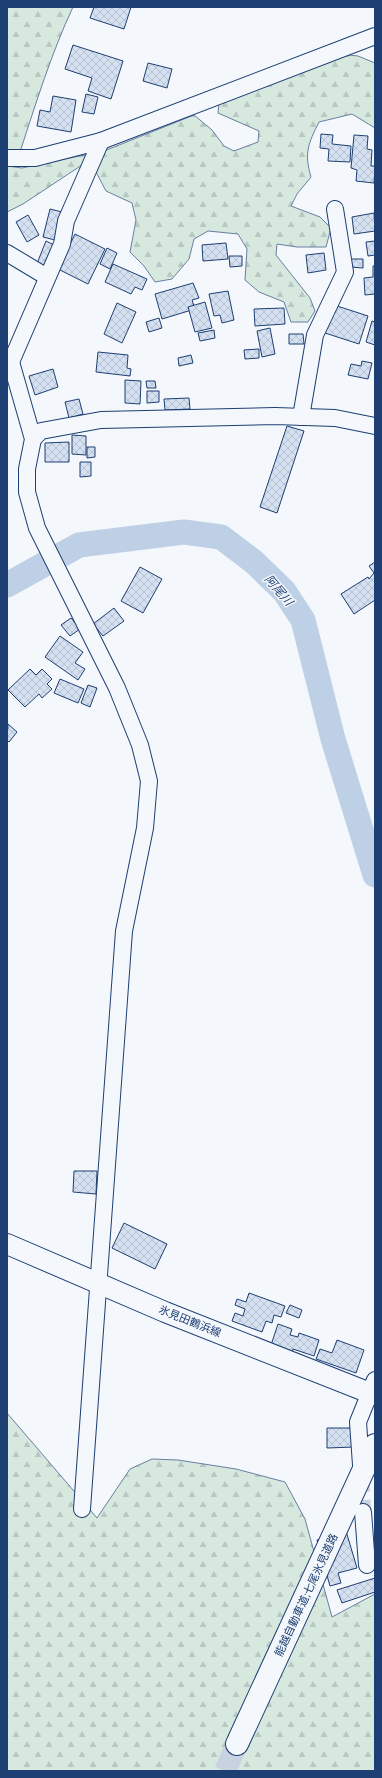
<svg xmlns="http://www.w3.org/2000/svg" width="382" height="1778" font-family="'PT Sans Narrow','Noto Sans JP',sans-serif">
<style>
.forest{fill:url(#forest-firs);stroke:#687fa3}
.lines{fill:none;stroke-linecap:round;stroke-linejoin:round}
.river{stroke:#bed0e5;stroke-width:25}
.building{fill:url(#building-cross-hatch);stroke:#1d3f73}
.minor-tunnel{stroke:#c9d2e0;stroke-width:16;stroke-dasharray:16 8;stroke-linecap:butt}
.highway-tunnel{stroke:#c9d2e0;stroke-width:22;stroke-dasharray:22 11;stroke-linecap:butt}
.minor-casing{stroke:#1d3f73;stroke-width:18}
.major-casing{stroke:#1d3f73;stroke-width:22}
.highway-casing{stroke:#1d3f73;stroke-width:24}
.minor{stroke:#f4f7fb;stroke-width:16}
.major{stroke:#f4f7fb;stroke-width:20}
.highway{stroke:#f4f7fb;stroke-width:22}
.labels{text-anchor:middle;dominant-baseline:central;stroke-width:3;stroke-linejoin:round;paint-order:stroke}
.street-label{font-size:11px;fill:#1d3f73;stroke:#f4f7fb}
.water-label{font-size:12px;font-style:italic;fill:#1d3f73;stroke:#f4f7fb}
</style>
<defs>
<pattern id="forest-firs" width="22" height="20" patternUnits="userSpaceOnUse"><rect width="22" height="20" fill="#d7e8df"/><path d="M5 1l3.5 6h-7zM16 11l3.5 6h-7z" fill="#b8c8c3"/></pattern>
<pattern id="building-cross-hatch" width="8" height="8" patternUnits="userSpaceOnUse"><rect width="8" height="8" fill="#d5e0f0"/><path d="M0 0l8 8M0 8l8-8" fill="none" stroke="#b6c1d1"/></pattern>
</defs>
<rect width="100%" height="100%" fill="#f4f7fb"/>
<g class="forest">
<path d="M7,7H73C51,54 36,103 20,152L7,151Z"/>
<path d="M339,54L358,56L375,63V128L352,114L319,122C308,144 304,153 311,177L297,194L291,206L320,217L331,228L326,247H297L277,244L276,255L310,298L315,311L308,322H291L284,302L259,292L245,280L247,249L238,234L208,231L194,239L189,259L172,279L155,282L144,266L130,252L136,220L132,203L106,191L96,172L104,151L194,115L212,130L224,146L234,151L258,142L259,131L218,113L219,103Z"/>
<polygon points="89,154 85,163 23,204 7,212 7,166 22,168"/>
<polygon points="7,1413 97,1518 130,1469 152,1459 178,1460 236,1469 285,1482 305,1519 332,1617 375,1594 375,1771 7,1771"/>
</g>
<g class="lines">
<polyline class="river" points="7,585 79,545 184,532 221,537 254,562 284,591 303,620 333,739 375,875"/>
</g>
<g class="building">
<polygon points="94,7 131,7 124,29 90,18"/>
<polygon points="73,45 123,61 111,99 88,91 92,78 65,69"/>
<polygon points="148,63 172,69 167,88 143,81"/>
<polygon points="86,94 98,97 94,114 82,112"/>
<polygon points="53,96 76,100 71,132 37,126 40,110 50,112"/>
<polygon points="321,134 333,135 332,144 351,146 350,162 328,161 329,149 320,148"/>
<polygon points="354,135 368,136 367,149 372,150 371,166 375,166 374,183 356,181 357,170 351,168"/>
<polygon points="50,209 62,212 55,240 43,237"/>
<polygon points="374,213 375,231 354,234 352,217"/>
<polygon points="28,215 39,235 27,242 16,222"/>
<polygon points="75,234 105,249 88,284 58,269"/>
<polygon points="46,241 54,245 44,269 36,266"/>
<polygon points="375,241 375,255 368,256 366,242"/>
<polygon points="226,243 228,259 203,261 202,245"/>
<polygon points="107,248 117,253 110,269 100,264"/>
<polygon points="324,253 326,270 308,273 306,255"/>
<polygon points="229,256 242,256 242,266 230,267"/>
<polygon points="350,259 363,259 363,268 350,267"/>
<polygon points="113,264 147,279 142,290 135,287 131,294 105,282"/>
<polygon points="373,266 375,266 375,294 365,295 364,278 373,277"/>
<polygon points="193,283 199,298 192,300 195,309 162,319 155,294"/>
<polygon points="228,291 234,320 222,323 220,315 214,316 209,294"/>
<polygon points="205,302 212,328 195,332 188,307"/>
<polygon points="117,303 136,312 122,343 104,334"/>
<polygon points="334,305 368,316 359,344 325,333"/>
<polygon points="284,308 285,324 255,326 254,309"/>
<polygon points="159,318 162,328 149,332 146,322"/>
<polygon points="372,321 375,322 375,345 366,342"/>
<polygon points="270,328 275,354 262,357 257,331"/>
<polygon points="214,330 215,338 200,341 198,333"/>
<polygon points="289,334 303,334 304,344 289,344"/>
<polygon points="259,349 259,358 245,359 244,350"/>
<polygon points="98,352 128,355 127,368 131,369 130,376 96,372"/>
<polygon points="191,355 193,363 179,366 178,358"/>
<polygon points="362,361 372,363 368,379 348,375 351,364 361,366"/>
<polygon points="53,369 58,387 35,395 29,376"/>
<polygon points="125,380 141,381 140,404 125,403"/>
<polygon points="146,381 155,381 156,388 147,388"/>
<polygon points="147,391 159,391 159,402 147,403"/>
<polygon points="189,398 190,409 165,410 164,399"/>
<polygon points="79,399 83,414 69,418 65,402"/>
<polygon points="287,426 304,431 277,513 260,507"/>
<polygon points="72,435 86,436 86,455 72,454"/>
<polygon points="69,442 69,462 45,462 45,443"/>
<polygon points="87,447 95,447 95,457 87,458"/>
<polygon points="80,462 91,462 91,476 80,477"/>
<polygon points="375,562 375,600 354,614 341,594 368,577 369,579 374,573 369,566"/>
<polygon points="140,567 162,579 143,613 121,601"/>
<polygon points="114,608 124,621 103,636 93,624"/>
<polygon points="71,618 80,629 70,636 61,625"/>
<polygon points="60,636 83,652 75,663 85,669 78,680 45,657"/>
<polygon points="30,669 36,675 42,669 52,679 47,684 52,689 42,698 39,694 25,707 8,690"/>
<polygon points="60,679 84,689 78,703 54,693"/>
<polygon points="88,685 97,688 90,707 81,703"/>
<polygon points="8,724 17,732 9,742 7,740"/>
<polygon points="74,1171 97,1171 96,1194 73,1192"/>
<polygon points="124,1223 167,1244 155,1269 112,1248"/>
<polygon points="249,1293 285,1306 281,1317 274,1315 272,1323 266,1321 262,1332 232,1321 235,1313 243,1316 245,1309 235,1305 237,1299 246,1302"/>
<polygon points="290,1305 302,1310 299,1318 286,1313"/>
<polygon points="278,1324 292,1329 290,1335 298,1337 299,1333 319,1340 314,1356 293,1349 292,1355 270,1348"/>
<polygon points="337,1340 364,1350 356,1373 316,1359 320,1349 332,1353"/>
<polygon points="327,1428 354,1428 354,1447 327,1448"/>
<polygon points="346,1531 357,1568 338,1573 341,1583 330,1586 317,1540"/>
<polygon points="375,1578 375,1592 342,1603 337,1590"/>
</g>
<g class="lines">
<polyline class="minor-tunnel" points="361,1476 363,1512"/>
<polyline class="highway-tunnel" points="225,1771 237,1744"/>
<defs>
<g id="minor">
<polyline points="7,158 35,158 101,141 375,36"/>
<polyline points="7,253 47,277"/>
<polyline points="7,357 11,362 33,439 27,469 27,492 37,528 117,688 140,745 149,781 145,828 124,931 82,1509"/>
<polyline points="11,362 62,244 66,221 101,141"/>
<polyline points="301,417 315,335 345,272 335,209"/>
<polyline points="33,439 41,431 101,420 275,416 335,418 375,426"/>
<polyline points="361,1465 358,1422 375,1380"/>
<polyline points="363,1512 367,1565"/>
</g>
<polyline id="major" points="7,1244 165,1312 375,1395"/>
<polyline id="highway" points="237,1744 375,1445"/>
</defs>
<use href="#minor" class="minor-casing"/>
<use href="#major" class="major-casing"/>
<use href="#highway" class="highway-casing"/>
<use href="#minor" class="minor"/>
<use href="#major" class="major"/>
<use href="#highway" class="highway"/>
</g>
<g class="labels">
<g class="street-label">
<text transform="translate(190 1321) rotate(22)">氷見田鶴浜線</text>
<text transform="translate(306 1595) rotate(-65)">能越自動車道;七尾氷見道路</text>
</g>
<g class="water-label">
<text transform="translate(279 590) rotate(49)">阿尾川</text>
</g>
</g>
<rect width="382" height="1778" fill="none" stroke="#1d3f73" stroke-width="16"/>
</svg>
